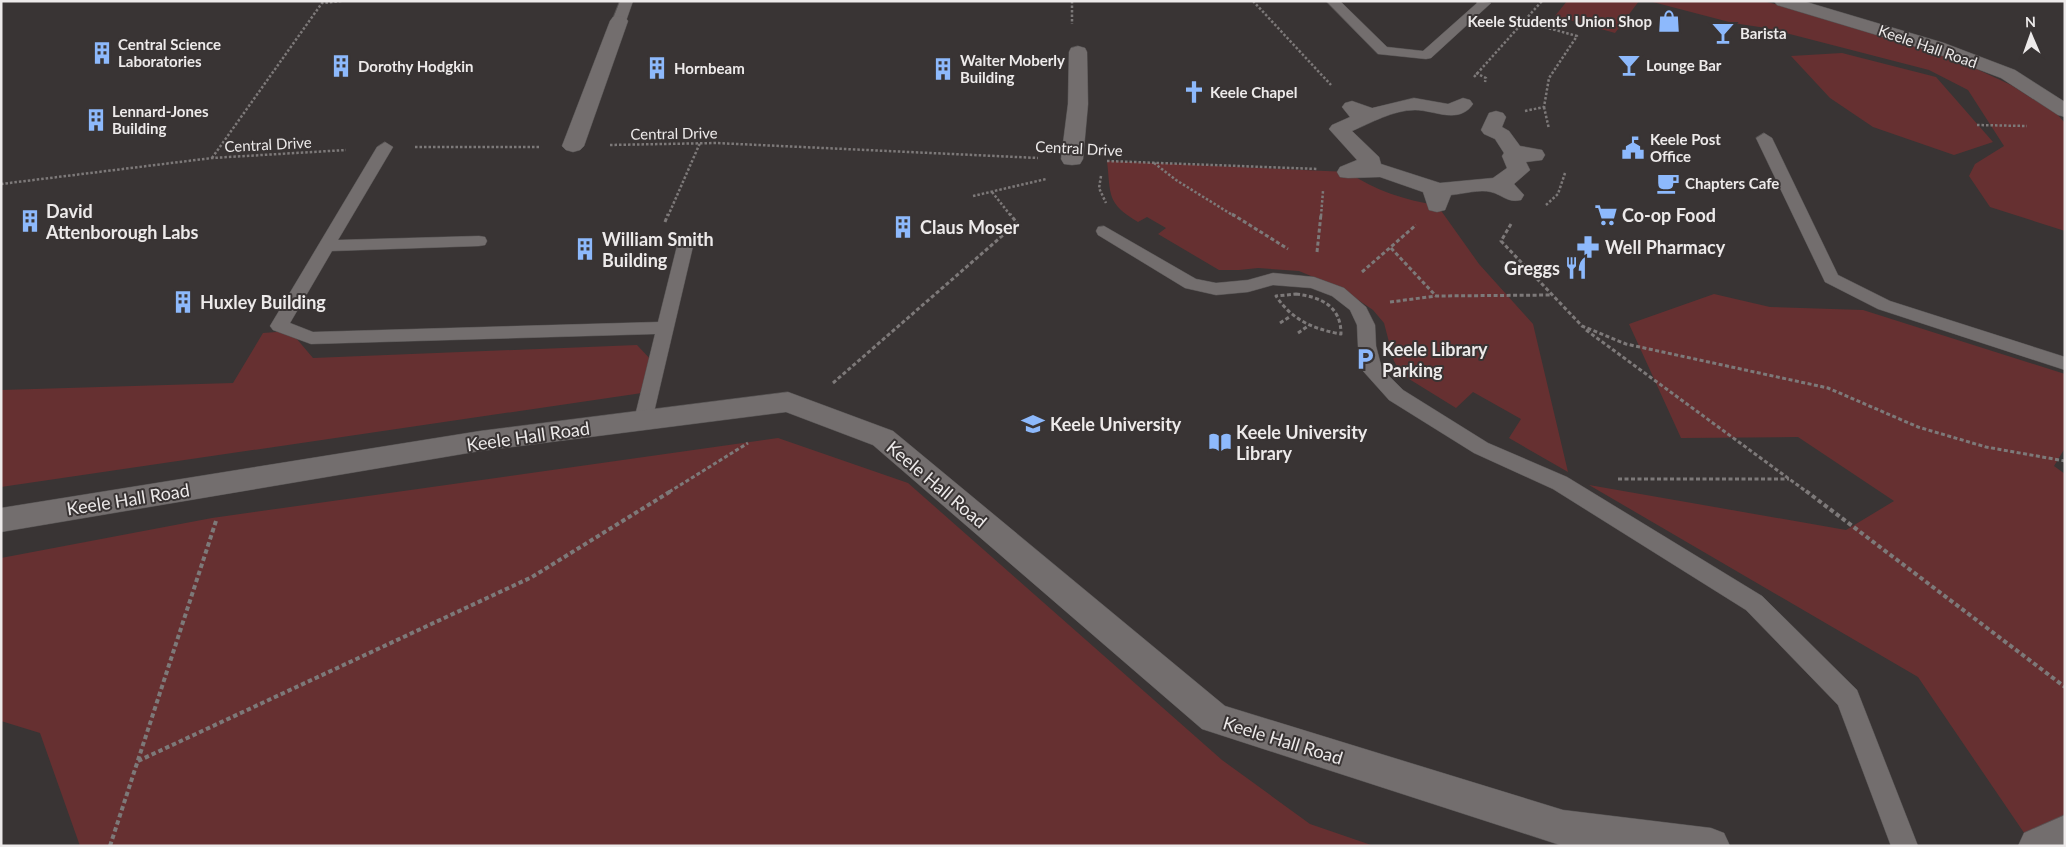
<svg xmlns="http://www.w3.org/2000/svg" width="2066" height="847" font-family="Lato,sans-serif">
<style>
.green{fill:#663031}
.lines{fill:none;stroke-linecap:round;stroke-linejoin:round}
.lane-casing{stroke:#555252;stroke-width:1}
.street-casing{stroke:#555252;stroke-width:1}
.path-far2{stroke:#7d7979;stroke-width:2.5;stroke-dasharray:2.5 2;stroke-linecap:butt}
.path-far1{stroke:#7d7979;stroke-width:3;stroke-dasharray:4 2.5;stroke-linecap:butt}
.path{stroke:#7d7979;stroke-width:4;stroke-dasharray:4.5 3;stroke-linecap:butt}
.lane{fill:#736e6e;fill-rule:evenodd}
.street{fill:#736e6e;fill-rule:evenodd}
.labels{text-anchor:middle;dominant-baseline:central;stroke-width:4;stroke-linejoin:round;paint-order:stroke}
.far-poi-label{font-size:15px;font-weight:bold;fill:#edeaea;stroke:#393434;text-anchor:start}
.far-street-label{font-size:15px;fill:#edeaea;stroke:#393434}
.poi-label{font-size:18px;font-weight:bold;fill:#edeaea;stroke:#393434;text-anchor:start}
.street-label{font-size:18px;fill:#edeaea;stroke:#393434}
</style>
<rect width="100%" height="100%" fill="#393434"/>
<g class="green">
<polygon points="1567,1 1639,1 1615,33 1555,16"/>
<polygon points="1649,1 1763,1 1800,10 1955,59 2011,85 2057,114 2065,123 2065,231 1990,207 1969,176 1975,164 2004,146 1968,90 1929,70 1766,28 1733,23"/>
<polygon points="1842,53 1936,77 1993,142 1954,155 1873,127 1830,98 1791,56"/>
<path d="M1107,161L1348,172C1376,191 1404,200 1437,205L1479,264L1533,324L1568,472L1509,438L1521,419L1473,392L1456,408L1401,374L1394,361L1384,323L1373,310L1342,289L1299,271L1258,268L1239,270H1219L1158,234L1166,228L1147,217L1138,222C1106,203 1111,195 1107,161Z"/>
<polygon points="1714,294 1770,307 1863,310 2065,374 2065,448 2054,466 2065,474 2065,846 2033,846 1918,677 1589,485 1846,530 1894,501 1798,437 1681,438 1629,324"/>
<polygon points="290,331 313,358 637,345 654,363 642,393 1,487 1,390 233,383 263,333"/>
<polygon points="778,438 908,483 1222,760 1310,824 1374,846 80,846 40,733 1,721 1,558 212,518"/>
</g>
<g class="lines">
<defs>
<g id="lane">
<polygon points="620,1 633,1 626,21 619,25 612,21"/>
<polygon points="1326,1 1340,1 1387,47 1423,51 1477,3 1476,1 1491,3 1431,58 1426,59 1378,54"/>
<polygon points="1764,133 1772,138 1838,275 1890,301 2065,357 2065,370 1878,309 1825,282 1756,138"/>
<polygon points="385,142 393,147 338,240 479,236 485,237 487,241 485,245 479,246 332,251 290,323 313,332 658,322 678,242 680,238 692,238 694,242 651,425 644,427 637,425 634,420 655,334 311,344 273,330 270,326 377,147"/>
<polygon points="1104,226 1196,279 1216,283 1248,280 1273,273 1314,277 1344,288 1366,307 1375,325 1376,346 1382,369 1403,390 1488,443 1567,477 1762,596 1857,690 1918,846 1891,846 1838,705 1746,610 1553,489 1474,453 1389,400 1363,371 1358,346 1357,325 1350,310 1332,296 1311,288 1273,285 1248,292 1216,295 1185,288 1098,235 1096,231 1098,227"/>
</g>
<g id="street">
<polygon points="1774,1 1803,1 1944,43 2015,70 2065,102 2065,117 2058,115 2001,78 1930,51 1777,5"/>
<polygon points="619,16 625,17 628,21 584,146 580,150 573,152 566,150 562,146 610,21 613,17"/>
<polygon points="1078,46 1085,48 1087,52 1088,104 1083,159 1080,164 1072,165 1064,164 1061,159 1068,104 1069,52 1071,48"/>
<path d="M1414,98L1448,104L1463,98L1470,100L1473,104C1459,125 1434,110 1415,110C1393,110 1371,123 1352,131L1379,157L1381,164L1440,183L1493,178L1507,168L1502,156L1504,153L1495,139L1484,134L1481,130L1489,113L1496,111L1503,113L1506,117L1502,127L1509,131L1520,146L1542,150L1545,155L1542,160L1526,162L1530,170L1514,184L1524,195L1521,200C1507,203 1503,195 1491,192C1480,189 1463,194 1451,195L1445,210L1437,212L1429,210L1423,192L1380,177L1348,178L1340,177L1337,172L1340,167L1357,160L1329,129L1332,125L1350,117L1342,107L1345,103L1352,101L1372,108Z"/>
<polygon points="788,392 893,431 1225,706 1563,810 1711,828 1724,833 1730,846 1563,846 1202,729 873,445 786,412 480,451 1,532 1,508 480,431"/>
<polygon points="2065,815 2065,846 2018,846 2024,833"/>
</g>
</defs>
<use href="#lane" class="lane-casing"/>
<use href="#street" class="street-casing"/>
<g class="path-far2">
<polyline points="1072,1 1072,24"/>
<polyline points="1253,1 1331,85"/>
<polyline points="1476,73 1486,78 1485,82"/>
<polyline points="1474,77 1542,1"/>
<polyline points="1544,107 1549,129"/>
<polyline points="1525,111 1544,107 1549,78 1577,36 1526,22"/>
<polyline points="1977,125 2027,126"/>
<polyline points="610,145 716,143 1038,158"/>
<polyline points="415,147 541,147"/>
<polyline points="212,158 322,3 342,1"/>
<polyline points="1107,161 1318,169"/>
<polyline points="1154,163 1176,180 1234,216"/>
<polyline points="1101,176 1099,188 1106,203"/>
<polyline points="1,184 212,158 346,150"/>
<polyline points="992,192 1011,216"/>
<polyline points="973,196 1046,179"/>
<polyline points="1546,205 1558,194 1565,173"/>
<polyline points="668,216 700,143"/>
<polyline points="1321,216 1323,191"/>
</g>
<g class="path-far1">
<polyline points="1232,214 1288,249"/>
<polyline points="665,222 668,214"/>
<polyline points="1511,224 1501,241 1582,326 1626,344 1828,388 1918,427 1986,447 2065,461"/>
<polyline points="1391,248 1436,296"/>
<polyline points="1317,252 1321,214"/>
<polyline points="1362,272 1416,225"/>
<path d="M1296,294C1321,297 1341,306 1341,334C1313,329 1292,320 1276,296Z"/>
<polyline points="1390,302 1436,296 1551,295"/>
<polyline points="1280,323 1291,316"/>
<polyline points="1586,330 1807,492"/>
<polyline points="1298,333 1308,326"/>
<polyline points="833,383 1017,223 1010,214"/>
<polyline points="1618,479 1789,479"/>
<polyline points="669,492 748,443"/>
</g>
<g class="path">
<polyline points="1806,491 2065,687"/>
<polyline points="138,761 532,577 671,491"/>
<polyline points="110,846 216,521"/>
</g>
<use href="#lane" class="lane"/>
<use href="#street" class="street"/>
</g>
<defs>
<symbol id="shop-bare" viewBox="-9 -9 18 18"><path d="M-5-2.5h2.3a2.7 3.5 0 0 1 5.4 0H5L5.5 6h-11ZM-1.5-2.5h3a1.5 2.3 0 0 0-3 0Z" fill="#8db9fc" stroke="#393434" stroke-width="2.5" paint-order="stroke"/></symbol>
<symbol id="bar-bare" viewBox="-9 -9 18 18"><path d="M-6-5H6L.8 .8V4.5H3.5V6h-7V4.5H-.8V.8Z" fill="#8db9fc" stroke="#393434" stroke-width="2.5" paint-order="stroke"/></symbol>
<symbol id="building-bare" viewBox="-9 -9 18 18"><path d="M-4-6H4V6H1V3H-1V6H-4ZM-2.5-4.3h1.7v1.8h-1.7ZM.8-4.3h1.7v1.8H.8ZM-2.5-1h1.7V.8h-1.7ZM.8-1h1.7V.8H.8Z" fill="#8db9fc" stroke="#393434" stroke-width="2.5" paint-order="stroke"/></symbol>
<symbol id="church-bare" viewBox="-9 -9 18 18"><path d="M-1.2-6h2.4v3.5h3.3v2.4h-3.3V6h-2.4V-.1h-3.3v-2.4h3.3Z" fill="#8db9fc" stroke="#393434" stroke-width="2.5" paint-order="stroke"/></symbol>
<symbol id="civic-bare" viewBox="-9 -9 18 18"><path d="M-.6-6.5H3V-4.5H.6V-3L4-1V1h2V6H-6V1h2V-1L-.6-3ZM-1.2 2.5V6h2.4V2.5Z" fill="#8db9fc" stroke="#393434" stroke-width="2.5" paint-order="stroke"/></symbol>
<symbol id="cafe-bare" viewBox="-9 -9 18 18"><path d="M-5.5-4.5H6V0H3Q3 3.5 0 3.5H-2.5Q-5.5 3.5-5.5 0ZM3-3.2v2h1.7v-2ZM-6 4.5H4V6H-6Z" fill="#8db9fc" stroke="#393434" stroke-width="2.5" paint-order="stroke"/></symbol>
<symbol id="supermarket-bare" viewBox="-9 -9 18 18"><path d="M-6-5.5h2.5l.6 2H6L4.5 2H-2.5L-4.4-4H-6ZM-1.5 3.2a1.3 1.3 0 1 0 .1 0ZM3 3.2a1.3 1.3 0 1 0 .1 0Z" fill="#8db9fc" stroke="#393434" stroke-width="2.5" paint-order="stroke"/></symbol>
<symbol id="pharmacy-bare" viewBox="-9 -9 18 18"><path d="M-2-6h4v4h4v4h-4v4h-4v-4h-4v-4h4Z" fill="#8db9fc" stroke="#393434" stroke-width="2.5" paint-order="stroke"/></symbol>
<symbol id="restaurant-bare" viewBox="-9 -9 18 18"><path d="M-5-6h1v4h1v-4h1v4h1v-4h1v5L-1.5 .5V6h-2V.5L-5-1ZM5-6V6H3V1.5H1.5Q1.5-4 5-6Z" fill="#8db9fc" stroke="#393434" stroke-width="2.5" paint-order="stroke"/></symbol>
<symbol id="parking-bare" viewBox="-9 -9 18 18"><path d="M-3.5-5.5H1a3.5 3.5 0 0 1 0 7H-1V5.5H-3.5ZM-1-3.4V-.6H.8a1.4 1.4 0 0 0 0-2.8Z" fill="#8db9fc" stroke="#393434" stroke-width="2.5" paint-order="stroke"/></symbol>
<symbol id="university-bare" viewBox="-9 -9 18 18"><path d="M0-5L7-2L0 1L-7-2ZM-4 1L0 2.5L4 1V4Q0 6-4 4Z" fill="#8db9fc" stroke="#393434" stroke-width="2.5" paint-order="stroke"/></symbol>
<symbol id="library-bare" viewBox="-9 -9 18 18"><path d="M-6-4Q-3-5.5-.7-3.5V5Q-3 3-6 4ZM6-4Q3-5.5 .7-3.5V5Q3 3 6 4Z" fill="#8db9fc" stroke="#393434" stroke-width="2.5" paint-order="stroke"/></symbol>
</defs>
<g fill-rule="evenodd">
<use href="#shop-bare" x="1653" y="5" width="32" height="32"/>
<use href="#bar-bare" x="1707" y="17" width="32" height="32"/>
<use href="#building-bare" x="86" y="37" width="32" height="32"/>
<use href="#bar-bare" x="1613" y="49" width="32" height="32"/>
<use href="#building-bare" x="325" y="50" width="32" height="32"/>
<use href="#building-bare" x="641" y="52" width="32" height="32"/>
<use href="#building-bare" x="927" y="53" width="32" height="32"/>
<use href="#church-bare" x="1178" y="76" width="32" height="32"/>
<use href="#building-bare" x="80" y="104" width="32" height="32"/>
<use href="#civic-bare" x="1617" y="132" width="32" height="32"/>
<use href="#cafe-bare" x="1652" y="167" width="32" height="32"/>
<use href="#supermarket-bare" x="1590" y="199" width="32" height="32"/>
<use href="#building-bare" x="14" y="205" width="32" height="32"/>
<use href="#building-bare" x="887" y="211" width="32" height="32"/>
<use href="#pharmacy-bare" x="1572" y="231" width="32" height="32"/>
<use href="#building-bare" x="569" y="233" width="32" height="32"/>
<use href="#restaurant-bare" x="1560" y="252" width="32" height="32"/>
<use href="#building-bare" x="167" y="286" width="32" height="32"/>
<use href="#parking-bare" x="1349" y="343" width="32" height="32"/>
<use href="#university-bare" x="1017" y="408" width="32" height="32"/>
<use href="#library-bare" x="1204" y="426" width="32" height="32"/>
</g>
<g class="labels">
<g class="far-poi-label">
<text x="1652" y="21" text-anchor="end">Keele Students' Union Shop</text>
<text x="1740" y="33">Barista</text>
<text x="118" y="44">Central Science<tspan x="118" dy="17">Laboratories</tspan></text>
<text x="960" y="60">Walter Moberly<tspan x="960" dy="17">Building</tspan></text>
<text x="1646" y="65">Lounge Bar</text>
<text x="358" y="66">Dorothy Hodgkin</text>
<text x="674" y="68">Hornbeam</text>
<text x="1210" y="92">Keele Chapel</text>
<text x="112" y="111">Lennard-Jones<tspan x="112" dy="17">Building</tspan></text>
<text x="1650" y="139">Keele Post<tspan x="1650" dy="17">Office</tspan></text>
<text x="1685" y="183">Chapters Cafe</text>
</g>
<g class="far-street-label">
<text transform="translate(1928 46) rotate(19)">Keele Hall Road</text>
<text transform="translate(674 133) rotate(-1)">Central Drive</text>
<text transform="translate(268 144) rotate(-3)">Central Drive</text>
<text transform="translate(1079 148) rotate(3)">Central Drive</text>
</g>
<g class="poi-label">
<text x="46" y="211">David<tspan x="46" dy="21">Attenborough Labs</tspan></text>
<text x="1622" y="215">Co-op Food</text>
<text x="920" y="227">Claus Moser</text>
<text x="602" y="239">William Smith<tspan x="602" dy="21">Building</tspan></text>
<text x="1605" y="247">Well Pharmacy</text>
<text x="1560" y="268" text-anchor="end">Greggs</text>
<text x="200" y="302">Huxley Building</text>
<text x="1382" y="349">Keele Library<tspan x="1382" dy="21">Parking</tspan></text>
<text x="1050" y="424">Keele University</text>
<text x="1236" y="432">Keele University<tspan x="1236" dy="21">Library</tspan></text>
</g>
<g class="street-label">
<text transform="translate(528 436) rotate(-8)">Keele Hall Road</text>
<text transform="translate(937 484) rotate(40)">Keele Hall Road</text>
<text transform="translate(128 499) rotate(-9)">Keele Hall Road</text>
<text transform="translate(1283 740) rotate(17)">Keele Hall Road</text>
</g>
</g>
<rect width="2066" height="847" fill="none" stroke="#edeaea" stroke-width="5"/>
<g transform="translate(2031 35) rotate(358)" stroke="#393434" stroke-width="4" paint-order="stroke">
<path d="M0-4L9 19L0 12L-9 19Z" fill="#edeaea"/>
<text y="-8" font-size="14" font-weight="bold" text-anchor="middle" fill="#edeaea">N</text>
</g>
</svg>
